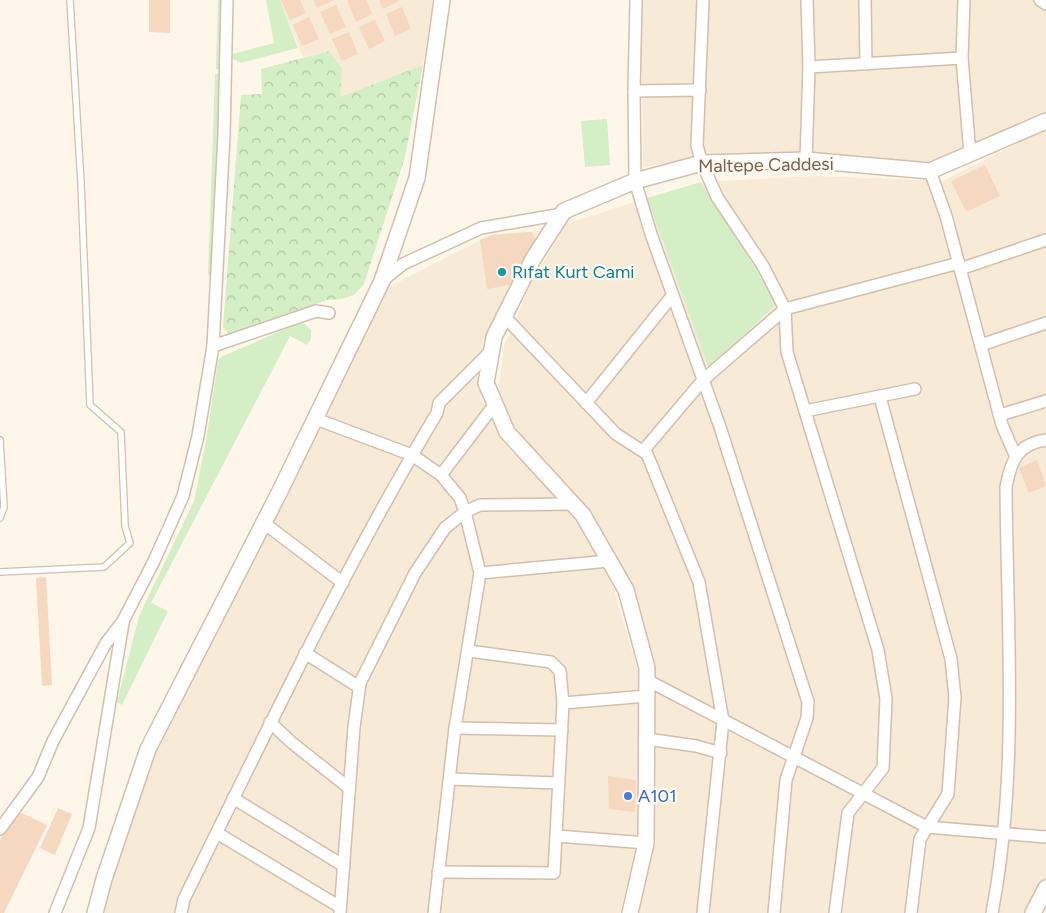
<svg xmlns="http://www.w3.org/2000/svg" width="1046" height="913" font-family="Figtree,sans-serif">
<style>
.residential{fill:#f7ead7}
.green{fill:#d4eec6}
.forest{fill:url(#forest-crowns)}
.building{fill:#f6d7bf}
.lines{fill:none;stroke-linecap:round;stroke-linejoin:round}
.service-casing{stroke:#d2bfad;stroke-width:8}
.minor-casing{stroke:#d2bfad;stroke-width:14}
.tertiary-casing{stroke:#d2bfad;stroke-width:18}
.service{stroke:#fff;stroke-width:5.5}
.minor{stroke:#fff;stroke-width:11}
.tertiary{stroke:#fff;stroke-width:15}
.culture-dot{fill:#0f9aa8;stroke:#fffaf1;stroke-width:2}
.shop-dot{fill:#3f7fe0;stroke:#fffaf1;stroke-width:2}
.labels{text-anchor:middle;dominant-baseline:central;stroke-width:4.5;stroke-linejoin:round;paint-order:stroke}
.street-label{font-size:18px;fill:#7c5e4a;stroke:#fffaf1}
.culture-label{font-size:18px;fill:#0d838f;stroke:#fffaf1;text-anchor:start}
.shop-label{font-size:18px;fill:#366cbe;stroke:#fffaf1;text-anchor:start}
</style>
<defs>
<pattern id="forest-crowns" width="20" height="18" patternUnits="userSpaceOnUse" patternTransform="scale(1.25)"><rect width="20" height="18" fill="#d4eec6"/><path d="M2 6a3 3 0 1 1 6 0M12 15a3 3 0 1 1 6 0" fill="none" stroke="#b1c4a3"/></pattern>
</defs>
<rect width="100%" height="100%" fill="#fef7e9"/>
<g class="residential">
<polygon points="280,0 433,0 423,65 340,97 341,69 329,51 303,57"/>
<polygon points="641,0 1046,0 1046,112 923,165 709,156 643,167"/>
<polygon points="1046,129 1046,905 1041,913 637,913 649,868 656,799 653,668 603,539 549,466 511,423 498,394 504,346 532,281 566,224 647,198 709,369 777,303 701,182 817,176 943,181"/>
<polygon points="539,231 483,340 480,398 504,443 577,520 612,584 640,678 641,779 635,852 620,913 105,913 107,893 156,751 387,288 492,234"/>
</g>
<g class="green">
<polygon points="218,0 224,0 222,69 216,69"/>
<polygon points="266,0 280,0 298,48 241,63 233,59 232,54 274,43"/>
<polygon points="215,74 221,74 214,275 211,276 208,275"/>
<polygon points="607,119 610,165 585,167 581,121"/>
<polygon points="701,182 777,303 709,369 647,198"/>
<polygon points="299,323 305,324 311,330 311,339 307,345 290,336 151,603 168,611 122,705 117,702 139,616 194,501 206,441 218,361 221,357"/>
</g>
<polygon class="forest" points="329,51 342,69 340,97 423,65 405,157 364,284 354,295 342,299 327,300 247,332 229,334 223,327 241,95 262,94 261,69"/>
<g class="building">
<polygon points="149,0 170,0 170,33 149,32"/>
<polygon points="281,0 300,0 306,13 290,20"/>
<polygon points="313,0 334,0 317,8"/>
<polygon points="347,0 366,0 372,14 356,22"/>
<polygon points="379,0 398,0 399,1 383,9"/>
<polygon points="336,5 346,27 330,34 320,12"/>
<polygon points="402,7 411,29 395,36 386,14"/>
<polygon points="309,17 319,39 302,46 293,25"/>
<polygon points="375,20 385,41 369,49 359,27"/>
<polygon points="349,32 358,54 342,61 332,39"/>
<polygon points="985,165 1000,196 966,212 951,181"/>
<polygon points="531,232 536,239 514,284 487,289 480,240 494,235"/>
<polygon points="1037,460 1046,486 1029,493 1019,468"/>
<polygon points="46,577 52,685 42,686 36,578"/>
<polygon points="608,776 636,780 635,812 609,809"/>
<polygon points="58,808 72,814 55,855 40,848"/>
<polygon points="15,810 47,825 4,913 0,913 0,840"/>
</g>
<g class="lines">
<defs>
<g id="service">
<polyline points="0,440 4,507 0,518"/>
<polyline points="0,572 104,567 130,543 125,526 121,432 90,405 81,183 70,0"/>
</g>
<g id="minor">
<polyline points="636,0 634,91 700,90"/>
<polyline points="703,0 697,146 702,163 717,197 763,266 785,309 787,352 878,650 886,699 883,768 848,813 835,913"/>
<polyline points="865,0 866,64"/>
<polyline points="964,0 962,58 970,154"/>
<polyline points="1040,0 1046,4"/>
<polyline points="809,67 962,58"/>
<polyline points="634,91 635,181 651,234 720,427 808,702 807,718 786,780 774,913"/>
<polyline points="806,160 809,67 807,0"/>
<polyline points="930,171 946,216 1002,425 1016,457"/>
<polyline points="960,269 1046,240"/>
<polyline points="382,281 403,264 481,228 562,214"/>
<polyline points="504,316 616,434 647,454 699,582 723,721 703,913"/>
<polyline points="981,345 1046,323"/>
<polyline points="213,346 316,311 329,313"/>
<polyline points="880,397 951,659 955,697 948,794 920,839 911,913"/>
<polyline points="586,403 672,296"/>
<polyline points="805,411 915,389"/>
<polyline points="1000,415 1046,401"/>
<polyline points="316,419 412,455 441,475 460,498 465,512 480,573 455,728 434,913"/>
<polyline points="643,451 703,380 785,309 959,263"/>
<polyline points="441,475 495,404"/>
<polyline points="264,523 343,583"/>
<polyline points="480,573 609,561"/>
<polyline points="305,653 359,687"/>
<polyline points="647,680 927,827 1046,837"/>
<polyline points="563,703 647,696"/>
<polyline points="270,722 291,742 349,788"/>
<polyline points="455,728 562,730"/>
<polyline points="647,739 696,746 721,753"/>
<polyline points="450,779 558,783"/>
<polyline points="233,798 344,866"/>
<polyline points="0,829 38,777 53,741 106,643 123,621 154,561 183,496 198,436 213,346 224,135 227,0"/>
<polyline points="217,833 340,907"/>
<polyline points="557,836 646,843"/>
<polyline points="438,872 554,873 563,703 560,671 551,662 469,651"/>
<polyline points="55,913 89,828 123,623"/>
<path d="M181,913L184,899C265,735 343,570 437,413L439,403L492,350"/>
<polyline points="340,913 354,727 360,683 415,573 445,528 465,512 480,505 573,504"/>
<path d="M992,913C1019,771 1007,630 1006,487C1011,461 1017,444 1046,440"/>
</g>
<g id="tertiary">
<polyline points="95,913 104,879 148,749 280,491 382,281 417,178 442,0"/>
<polyline points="630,913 646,843 647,668 626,590 583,515 507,432 486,383 494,337 533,259 564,211 635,181 702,163 806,160 930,171 1046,121"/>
<polyline points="1033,913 1046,888"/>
</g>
</defs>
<use href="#service" class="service-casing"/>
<use href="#minor" class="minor-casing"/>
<use href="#tertiary" class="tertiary-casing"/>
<use href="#service" class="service"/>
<use href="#minor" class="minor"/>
<use href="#tertiary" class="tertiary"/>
</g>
<circle class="culture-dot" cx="502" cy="272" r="5"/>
<circle class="shop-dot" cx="628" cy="796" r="5"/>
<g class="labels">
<g class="street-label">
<text transform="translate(766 165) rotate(-1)">Maltepe Caddesi</text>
</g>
<g class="culture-label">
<text x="512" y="272">Rıfat Kurt Cami</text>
</g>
<g class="shop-label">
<text x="638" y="796">A101</text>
</g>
</g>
</svg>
